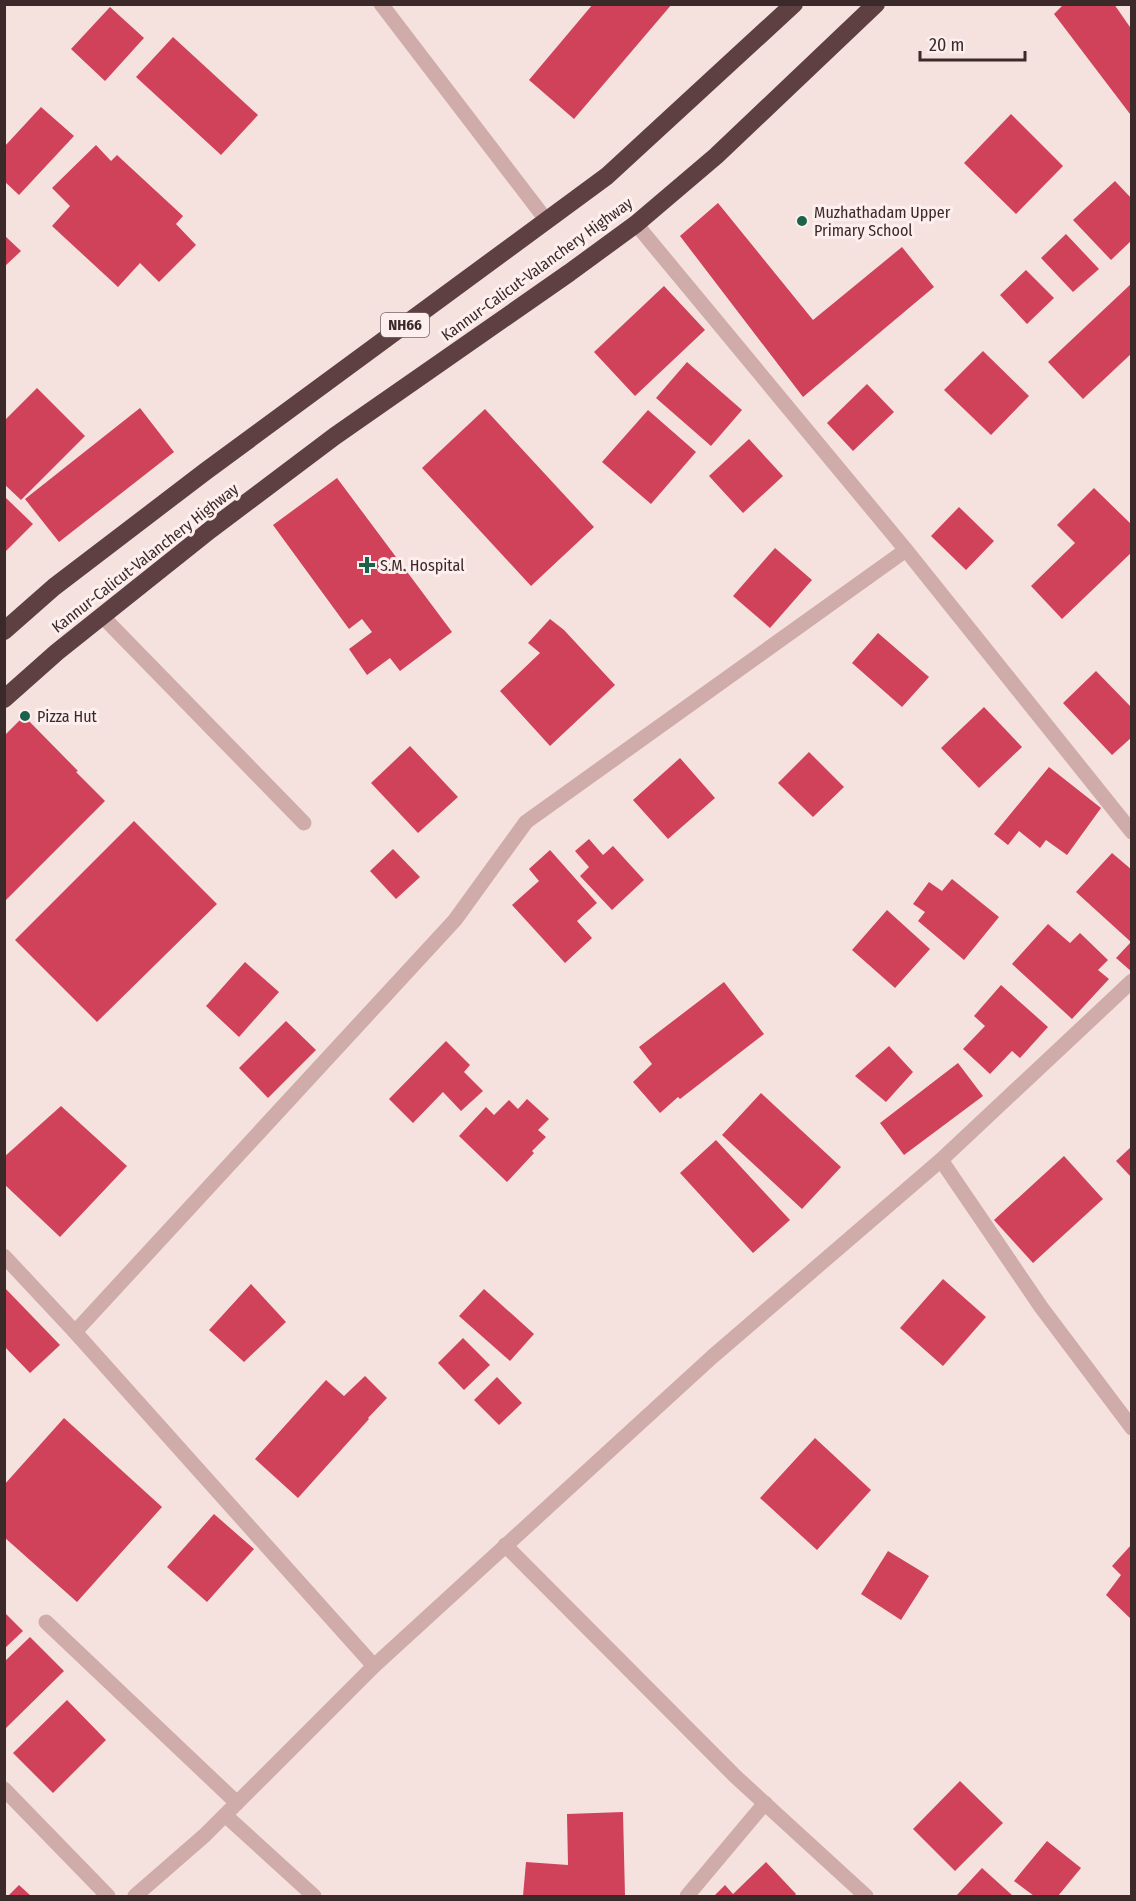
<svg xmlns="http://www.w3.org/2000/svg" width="1136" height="1901" font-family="'Fira Sans Condensed',sans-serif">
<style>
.building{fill:#d04259}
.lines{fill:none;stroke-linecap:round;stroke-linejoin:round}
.minor{stroke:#cfacaa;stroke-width:15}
.highway{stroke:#5e4043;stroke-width:18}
.poi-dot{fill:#1b624a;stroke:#fcefed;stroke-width:2}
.labels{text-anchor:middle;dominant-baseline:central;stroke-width:6;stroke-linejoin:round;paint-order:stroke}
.shield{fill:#fcefed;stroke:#766565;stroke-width:1.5}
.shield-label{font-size:15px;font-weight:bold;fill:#3c2a2b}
.poi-label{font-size:16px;fill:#3c2a2b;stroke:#fcefed;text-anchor:start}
.street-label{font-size:16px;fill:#3c2a2b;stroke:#fcefed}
</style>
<rect width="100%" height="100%" fill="#f5e2df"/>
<g class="building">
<polygon points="593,4 672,4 574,119 529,80"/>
<polygon points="1064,4 1114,4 1132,30 1132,113 1130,114 1054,14"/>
<polygon points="110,7 144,38 105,81 71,49"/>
<polygon points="173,37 258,115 221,155 136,77"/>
<polygon points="41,107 74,136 19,195 4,181 4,147"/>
<polygon points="1011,114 1063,166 1016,214 964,163"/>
<polygon points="96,145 111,161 117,155 183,216 176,224 196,245 159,282 140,263 118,287 52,226 70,206 52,188"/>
<polygon points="1115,181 1132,199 1132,240 1111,260 1073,220"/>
<polygon points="718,203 813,320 902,247 934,287 803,397 680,236"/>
<polygon points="1066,234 1099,269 1073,292 1041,258"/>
<polygon points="4,235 21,251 4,267"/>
<polygon points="1026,270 1054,298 1027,324 1000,295"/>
<polygon points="1132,283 1132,353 1083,399 1048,362"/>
<polygon points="664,286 705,330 635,396 594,352"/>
<polygon points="983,351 1029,396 991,435 944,390"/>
<polygon points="687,362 742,410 711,446 656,398"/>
<polygon points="867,384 894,412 853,451 827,423"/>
<polygon points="37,388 85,436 21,500 4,484 4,421"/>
<polygon points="140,408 174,452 59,542 25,499"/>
<polygon points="485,409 594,527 531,586 422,468"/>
<polygon points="648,410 696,452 651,504 602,462"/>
<polygon points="749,439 783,476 743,513 709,476"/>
<polygon points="337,478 452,632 400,671 390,658 367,675 349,649 372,632 362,619 349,629 273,525"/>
<polygon points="1094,488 1132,525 1132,552 1062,619 1031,586 1075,543 1057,525"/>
<polygon points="6,498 33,524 4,553 4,500"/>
<polygon points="959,507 994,541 966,570 931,536"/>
<polygon points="775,548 812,580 770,628 733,596"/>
<polygon points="550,619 564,630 615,685 550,746 500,691 540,653 528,643"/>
<polygon points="878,633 929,677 902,707 852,663"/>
<polygon points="1096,671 1132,708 1132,737 1112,755 1063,703"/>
<polygon points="984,707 1022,747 979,788 941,748"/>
<polygon points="24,716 78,771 76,772 105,801 4,902 4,736"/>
<polygon points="410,746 458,797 418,833 371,783"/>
<polygon points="809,752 844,787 813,817 778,783"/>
<polygon points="680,758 715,798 668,839 633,800"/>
<polygon points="1049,767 1101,808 1067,855 1046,840 1040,848 1019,831 1008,845 994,834"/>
<polygon points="134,821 217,904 97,1022 15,940"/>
<polygon points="589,839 603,855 613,846 644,880 612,910 580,876 589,867 575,851"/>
<polygon points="393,849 420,877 396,899 370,871"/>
<polygon points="550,850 597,903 577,921 592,938 565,963 512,905 539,881 529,869"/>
<polygon points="1112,853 1132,870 1132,972 1116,958 1131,942 1076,892"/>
<polygon points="952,879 999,917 964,960 918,921 925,912 913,904 929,882 942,891"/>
<polygon points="887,910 930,949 895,988 852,950"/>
<polygon points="1048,924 1070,943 1080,933 1108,960 1098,970 1109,979 1072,1019 1012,964"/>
<polygon points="245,962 279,992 239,1037 206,1006"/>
<polygon points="724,982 764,1034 680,1099 678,1097 660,1113 633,1082 652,1064 639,1047"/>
<polygon points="1001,985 1048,1027 1020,1058 1012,1051 990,1074 963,1049 985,1026 974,1016"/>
<polygon points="286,1021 316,1050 268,1098 239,1068"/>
<polygon points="446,1041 470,1065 464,1072 483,1091 461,1111 443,1092 413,1123 389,1099"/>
<polygon points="889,1046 913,1072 886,1102 855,1076"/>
<polygon points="958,1063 983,1096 904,1155 880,1123"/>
<polygon points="761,1093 841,1167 802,1209 722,1135"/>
<polygon points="527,1099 549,1119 538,1130 546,1137 532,1151 534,1153 507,1182 459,1136 486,1107 494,1115 509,1100 518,1109"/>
<polygon points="61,1106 127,1166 60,1237 4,1184 4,1157"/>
<polygon points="716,1140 790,1220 753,1253 680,1173"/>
<polygon points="1132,1146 1132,1178 1116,1161"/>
<polygon points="1064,1156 1103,1199 1033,1263 994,1220"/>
<polygon points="943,1279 986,1317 943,1366 900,1328"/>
<polygon points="251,1284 286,1322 244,1362 209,1330"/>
<polygon points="4,1287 60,1345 30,1373 4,1346"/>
<polygon points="484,1289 534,1334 510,1361 459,1316"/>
<polygon points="463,1338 490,1365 464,1390 438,1363"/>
<polygon points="365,1376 387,1398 368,1418 369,1419 298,1498 255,1459 326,1380 344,1396"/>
<polygon points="497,1377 522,1403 499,1425 474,1400"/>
<polygon points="64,1418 162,1507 77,1602 4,1537 4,1485"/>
<polygon points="815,1438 871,1490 817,1550 760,1498"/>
<polygon points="214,1514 254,1549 207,1602 167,1567"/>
<polygon points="1132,1544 1132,1620 1106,1595 1121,1575 1112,1566"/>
<polygon points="888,1551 929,1576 901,1620 861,1594"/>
<polygon points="4,1612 23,1631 4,1649"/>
<polygon points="30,1637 64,1671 4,1730 4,1662"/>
<polygon points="67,1700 106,1740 53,1793 13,1753"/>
<polygon points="960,1781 1003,1823 955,1871 913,1829"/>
<polygon points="623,1812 625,1896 523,1896 526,1862 568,1865 567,1814"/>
<polygon points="1047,1841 1081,1868 1058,1896 1034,1896 1014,1881"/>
<polygon points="766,1862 796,1894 794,1896 714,1896 725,1885 733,1894"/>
<polygon points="982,1868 1013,1896 956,1896"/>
<polygon points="19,1885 31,1896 8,1896"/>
</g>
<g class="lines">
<g class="minor">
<polyline points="381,4 547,221"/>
<polyline points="636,224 906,550 1132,832"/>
<polyline points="906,550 526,822 455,920 75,1332 374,1666 712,1357 941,1160 1132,981"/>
<polyline points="102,616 304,823"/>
<polyline points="941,1160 1041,1307 1132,1428"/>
<polyline points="4,1256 75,1332"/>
<polyline points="505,1545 736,1777 866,1896"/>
<polyline points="46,1622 237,1803"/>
<polyline points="4,1789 108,1896"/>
<polyline points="225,1815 314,1896"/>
<polyline points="135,1896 205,1835 374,1666"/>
<polyline points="687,1896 765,1803"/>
</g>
<g class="highway">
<polyline points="4,631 54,587 206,471 607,176 794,4"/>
<polyline points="4,699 57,652 210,530 335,436 569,273 636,224 716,156 876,4"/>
</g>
</g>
<g class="poi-dot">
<circle cx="802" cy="221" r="6"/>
<path d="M364 556h6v6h6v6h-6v6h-6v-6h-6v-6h6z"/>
<circle cx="25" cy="716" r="6"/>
</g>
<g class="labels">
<rect class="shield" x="381" y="313" width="48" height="24" rx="4.5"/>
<g class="shield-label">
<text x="405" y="325">NH66</text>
</g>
<g class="poi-label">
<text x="814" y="212">Muzhathadam Upper<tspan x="814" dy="18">Primary School</tspan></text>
<text x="380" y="565">S.M. Hospital</text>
<text x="37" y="716">Pizza Hut</text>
</g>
<g class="street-label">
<text transform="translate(537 269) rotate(-36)">Kannur-Calicut-Valanchery Highway</text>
<text transform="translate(145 558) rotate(-38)">Kannur-Calicut-Valanchery Highway</text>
</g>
</g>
<rect width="1136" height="1901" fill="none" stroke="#3c2a2b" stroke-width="12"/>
<path d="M920 51v9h105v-9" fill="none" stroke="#3c2a2b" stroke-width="3"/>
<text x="929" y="51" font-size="18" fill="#3c2a2b" stroke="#fcefed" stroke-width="4.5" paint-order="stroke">20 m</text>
</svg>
